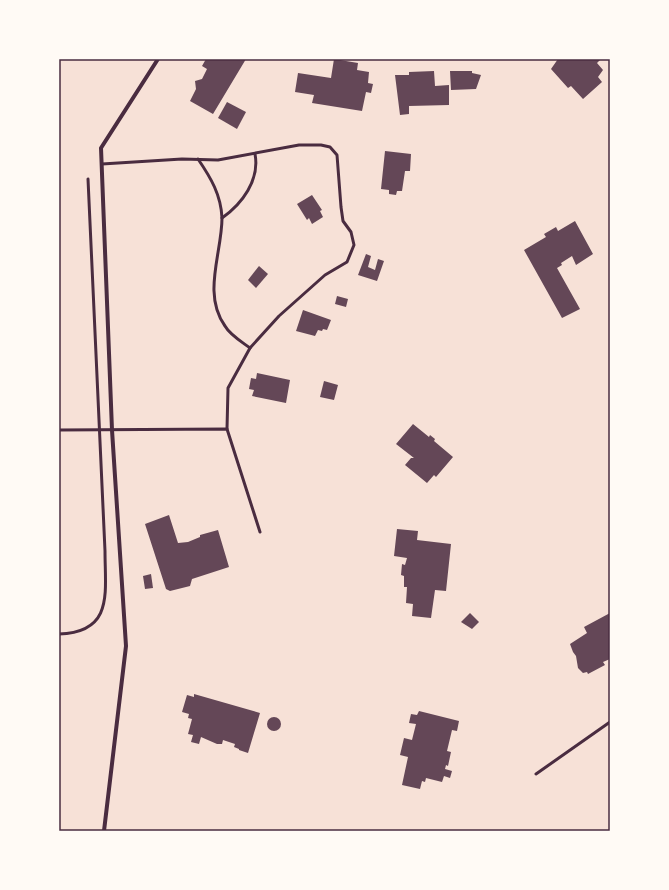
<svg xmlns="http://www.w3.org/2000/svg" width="669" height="890" font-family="Lora,serif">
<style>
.building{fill:#644757}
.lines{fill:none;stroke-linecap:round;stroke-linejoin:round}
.service{stroke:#4a2c40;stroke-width:3}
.minor{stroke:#4a2c40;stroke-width:4}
.neatline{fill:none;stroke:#4a2c40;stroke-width:1.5}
</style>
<rect width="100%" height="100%" fill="#f7e1d7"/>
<g class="building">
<polygon points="206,59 246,59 213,114 190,101 196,89 195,81 202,79 207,69 202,66"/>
<polygon points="334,59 358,63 357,70 369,72 368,83 373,84 371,93 366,92 362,111 312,103 314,95 295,92 298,73 331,78"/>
<polygon points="558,59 601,59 597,63 603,70 598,77 602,82 583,99 571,86 568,88 551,69"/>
<polygon points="434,71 435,86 449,85 449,105 409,106 409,114 400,115 395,75 409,75 409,72"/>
<polygon points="450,71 472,71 472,73 481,75 476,89 451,90"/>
<polygon points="227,102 246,112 237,129 218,118"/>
<polygon points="385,151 411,154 410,171 405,171 402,191 397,191 396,195 389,194 389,190 381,189"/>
<polygon points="312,195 322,210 320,211 323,217 312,224 309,218 307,220 297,204"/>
<polygon points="575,221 593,254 576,265 572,256 561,263 562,265 557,268 580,309 562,318 524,250 546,237 544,234 556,227 558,231"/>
<polygon points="366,254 371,256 368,267 375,270 378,259 384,261 377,281 358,275"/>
<polygon points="259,266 268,274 256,288 248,280"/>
<polygon points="337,296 348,299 346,307 335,304"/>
<polygon points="303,310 331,320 327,330 323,329 322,331 318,330 315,336 296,331"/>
<polygon points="257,373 290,380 286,403 252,396 254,390 249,389 251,378 256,379"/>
<polygon points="324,381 338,385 334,400 320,397"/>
<polygon points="413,424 429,437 430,435 435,439 434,441 453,457 436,477 434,475 427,483 405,465 411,458 414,458 396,444"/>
<polygon points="169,515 178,543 188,542 200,537 200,535 218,530 229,567 192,579 190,586 170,591 166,589 145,524"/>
<polygon points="397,529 418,531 417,540 451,544 446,591 435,590 431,618 412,616 413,604 406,603 407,587 404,587 404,576 401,575 402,564 405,565 407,558 394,556"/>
<polygon points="151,574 153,588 145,589 143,576"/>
<polygon points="470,613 479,622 472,629 461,622"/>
<polygon points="610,613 610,659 603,662 605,665 588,674 587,672 583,673 578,668 576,656 573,652 570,644 587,633 584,627"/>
<polygon points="194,694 260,713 248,753 239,750 239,749 234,747 235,744 223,740 222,744 217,744 201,737 199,744 191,742 193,735 188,734 192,719 188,718 189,714 182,712 187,695 194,697"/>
<polygon points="419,711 459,721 457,731 452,730 447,751 451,752 448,766 446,765 445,769 452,771 450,778 444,776 442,782 426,778 425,782 422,781 420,789 402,785 408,757 400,755 404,738 412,740 416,724 409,723 411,714 417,715"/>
<circle cx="274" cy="724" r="7"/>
</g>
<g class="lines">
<g class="service">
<path d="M198,159C211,178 221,195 222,218C222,253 202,294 225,326C230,335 242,342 250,348"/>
<polyline points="102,164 182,159 218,160 299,145 321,145 330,147 337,155 341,207 343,221 351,232 354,245 347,262 325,275 279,316 250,348 228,388 227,429"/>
<path d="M222,218C242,204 260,180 255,154"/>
<polyline points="59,430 227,429 260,532"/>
<path d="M59,634C114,632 105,593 105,551L88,179"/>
<polyline points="536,774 610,722"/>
</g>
<polyline class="minor" points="104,831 126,646 112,430 101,148 158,59"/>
</g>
<rect width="669" height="890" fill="none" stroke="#fffaf5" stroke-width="120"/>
<rect x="60" y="60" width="549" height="770" class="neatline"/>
</svg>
